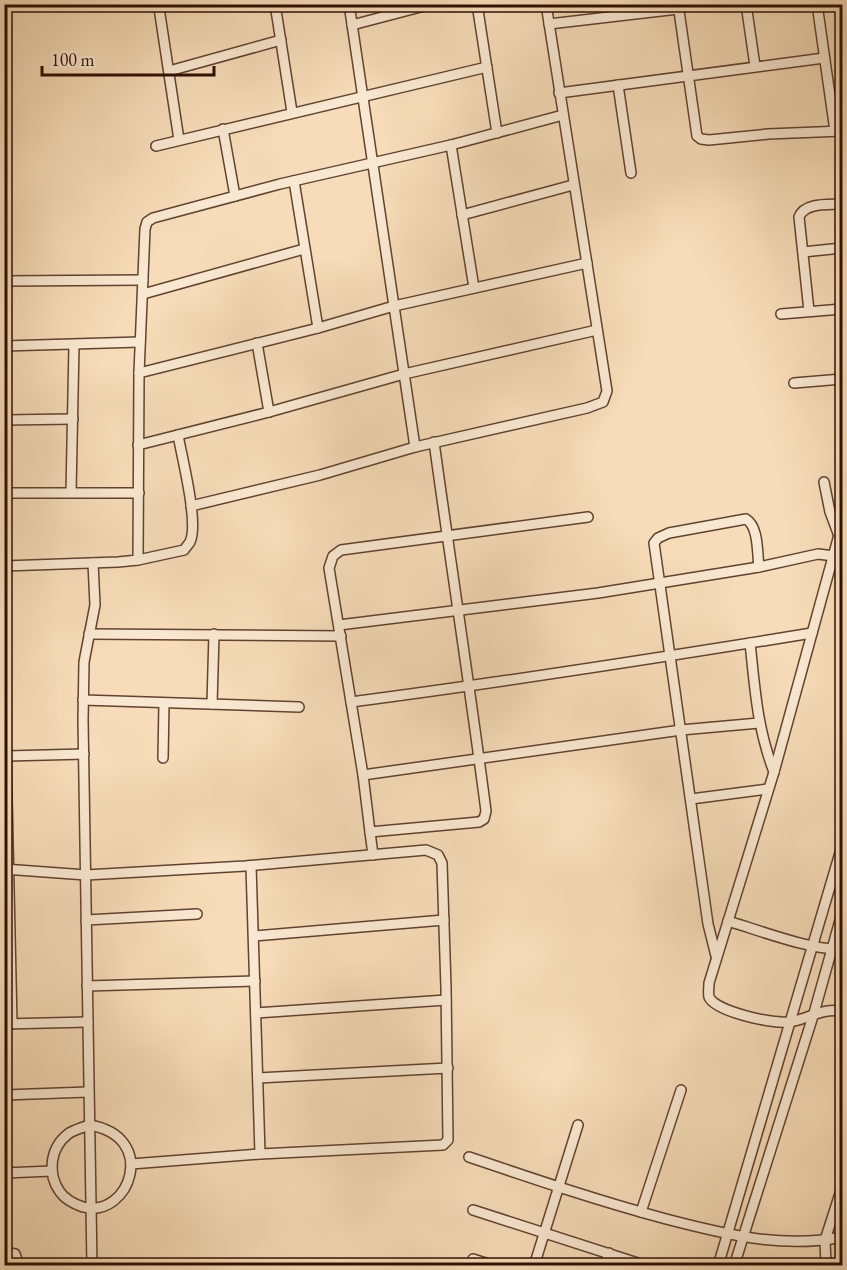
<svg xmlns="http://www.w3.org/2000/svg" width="847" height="1270" font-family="'EB Garamond',serif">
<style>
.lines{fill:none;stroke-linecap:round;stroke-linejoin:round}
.street-casing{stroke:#624230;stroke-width:12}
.street{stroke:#f9e8d1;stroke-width:9}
</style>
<rect width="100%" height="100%" fill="#f6dcb8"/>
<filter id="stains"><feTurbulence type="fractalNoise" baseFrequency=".00333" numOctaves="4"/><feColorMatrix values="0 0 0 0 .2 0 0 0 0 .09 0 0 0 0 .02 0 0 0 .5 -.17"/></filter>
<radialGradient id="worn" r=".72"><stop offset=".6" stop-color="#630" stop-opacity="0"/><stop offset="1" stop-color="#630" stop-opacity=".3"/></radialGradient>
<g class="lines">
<defs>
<g id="street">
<polyline points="161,4 159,8 179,140"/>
<polyline points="275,4 292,112"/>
<polyline points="349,4 415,447"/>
<polyline points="477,4 497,133"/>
<polyline points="678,4 697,136 701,139 709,140 768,134 842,131"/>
<polyline points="746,4 755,66"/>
<polyline points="817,4 835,131"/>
<polyline points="549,24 678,9"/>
<polyline points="352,25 432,4"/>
<polyline points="169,71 281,40"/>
<polyline points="618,85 631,173"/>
<polyline points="559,93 824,58"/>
<polyline points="223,129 235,196"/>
<polyline points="451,145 474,288"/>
<polyline points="156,146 487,67"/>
<polyline points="294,181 318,328"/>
<polyline points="462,215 573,185"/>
<polyline points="803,252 842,248"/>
<polyline points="4,281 143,280"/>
<polyline points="143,294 304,249"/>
<path d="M809,311L799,217C805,202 829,205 842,204"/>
<polyline points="781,314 842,309"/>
<polyline points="257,343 269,412"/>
<polyline points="4,346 140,342"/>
<polyline points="139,373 318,328 394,306 587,263"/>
<polyline points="794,383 842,379"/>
<polyline points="4,420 73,419"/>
<path d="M434,442C451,565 470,688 486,811L484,819L479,822L370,832L363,775L329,568L333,556L341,550L588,517"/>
<polyline points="138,445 269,412 404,374 597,330"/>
<polyline points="824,482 830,512 839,536"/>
<polyline points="71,492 74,345"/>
<polyline points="4,493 139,493"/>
<polyline points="191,506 320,475 415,447 587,408 603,402 607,391 546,4"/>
<path d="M842,524L774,772L709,983C709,987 708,994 709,997C716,1012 773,1024 788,1022C809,1020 818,1008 842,1011"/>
<path d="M138,560L184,550C186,547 188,545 190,542C199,523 182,458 178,435"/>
<polyline points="4,566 118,562 138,560 139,373 145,229 147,222 153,218 280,184 451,145 563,115"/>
<polyline points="339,625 598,593 759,567 818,554 842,557"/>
<polyline points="89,634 341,636"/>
<path d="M750,643C755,689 757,728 774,772"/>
<polyline points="4,663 12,1024"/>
<polyline points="83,700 299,707"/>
<path d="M351,702C505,682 658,658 812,633"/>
<polyline points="212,704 214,634"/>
<polyline points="7,756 84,754"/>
<polyline points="163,758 164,703"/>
<polyline points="363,775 681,730 759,723"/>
<polyline points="691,799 768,789"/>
<polyline points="370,832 373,855"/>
<polyline points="251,866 260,1154"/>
<polyline points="4,869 86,875 245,866 426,850 438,855 442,863 446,988 448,1140 443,1145 260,1154 131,1164"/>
<polyline points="86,920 197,914"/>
<path d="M728,921C758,930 813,951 842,949"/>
<polyline points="254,936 444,920"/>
<path d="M716,956L708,924L654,543L658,538L669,533L746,519C759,527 757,553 759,567"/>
<polyline points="87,986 255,981"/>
<polyline points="256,1013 446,1000"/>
<polyline points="4,1024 88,1022"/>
<polyline points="258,1078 448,1068"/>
<polyline points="4,1095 88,1092"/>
<path d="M89,1125C159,1136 130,1219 83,1207C74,1204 65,1199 60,1192C47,1174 50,1148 68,1134C73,1130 82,1128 89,1125Z"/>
<path d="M469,1157C534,1179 599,1201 666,1219C724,1234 782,1249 842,1237"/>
<polyline points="4,1173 52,1171"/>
<polyline points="473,1210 647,1266"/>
<polyline points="641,1212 681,1090"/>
<polyline points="4,1252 15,1254 19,1266"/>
<polyline points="473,1259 495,1266"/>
<polyline points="92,1266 83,720 84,662 95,605 93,563"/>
<polyline points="534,1266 578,1125"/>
<polyline points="605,1266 609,1253"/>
<polyline points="718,1266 842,846"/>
<polyline points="734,1266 814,1013 842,913"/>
<polyline points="826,1266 825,1240 842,1187"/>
</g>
</defs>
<use href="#street" class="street-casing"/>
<use href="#street" class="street"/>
</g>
<rect width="847" height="1270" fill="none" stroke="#f6dcb8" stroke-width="24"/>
<rect x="6" y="6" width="835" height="1258" fill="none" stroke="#300f03" stroke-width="3"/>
<rect x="12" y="12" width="823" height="1246" fill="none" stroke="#300f03" stroke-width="1.5"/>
<path d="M42 66v9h172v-9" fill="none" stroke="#300f03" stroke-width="3"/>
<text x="51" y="66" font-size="18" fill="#300f03" stroke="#f9e8d1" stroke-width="4.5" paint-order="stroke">100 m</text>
<rect width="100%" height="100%" filter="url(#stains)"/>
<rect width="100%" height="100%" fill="url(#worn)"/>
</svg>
